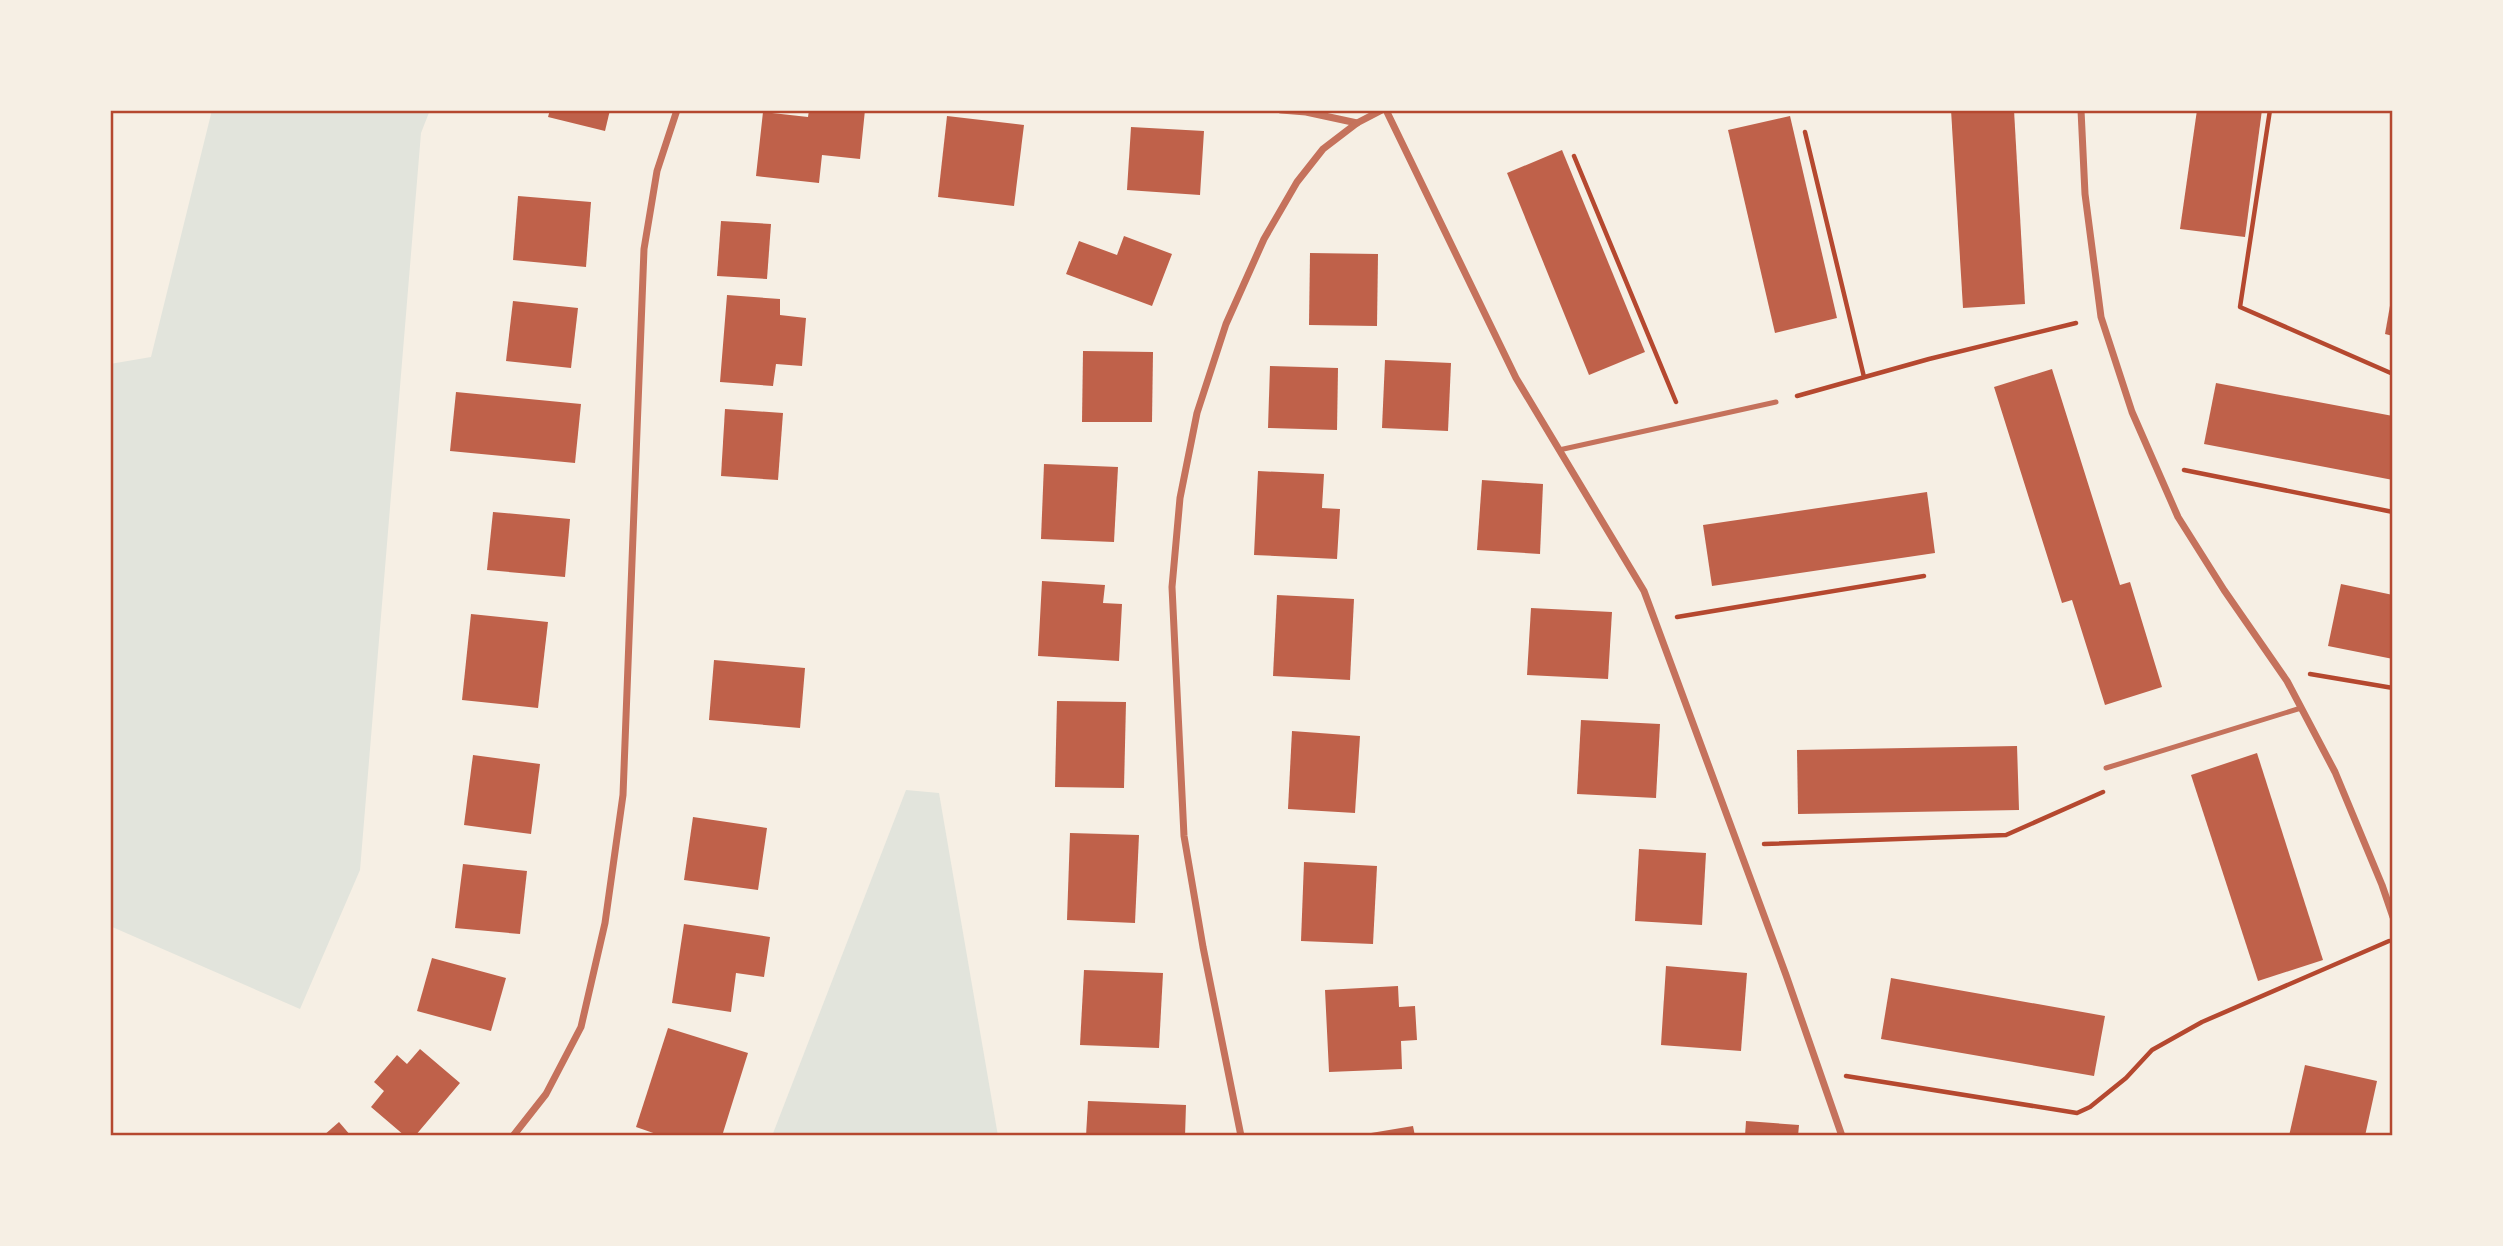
<svg xmlns="http://www.w3.org/2000/svg" width="2503" height="1246" font-family="Cabin,sans-serif">
<style>
.green{fill:#e2e4dc}
.building{fill:#bf614a}
.lines{fill:none;stroke-linecap:round;stroke-linejoin:round}
.path{stroke:#b5482f;stroke-width:4.5}
.service{stroke:#c5725c;stroke-width:5}
.minor{stroke:#c5725c;stroke-width:7}
.neatline{fill:none;stroke:#b5482f;stroke-width:2.5}
</style>
<rect width="100%" height="100%" fill="#f6efe4"/>
<g class="green">
<polygon points="212,110 430,110 421,133 360,870 300,1009 110,926 110,364 151,357"/>
<polygon points="906,790 939,793 998,1136 772,1136"/>
</g>
<g class="building">
<polygon points="550,110 610,110 605,131 548,117"/>
<polygon points="809,110 865,110 860,159 822,155 819,183 756,176 763,112 808,117"/>
<polygon points="1951,110 2014,110 2025,304 1963,308"/>
<polygon points="2197,110 2262,110 2245,237 2180,229"/>
<polygon points="947,116 1024,125 1014,206 938,197"/>
<polygon points="1790,116 1837,318 1775,333 1728,130"/>
<polygon points="1131,127 1204,131 1200,195 1127,190"/>
<polygon points="1562,150 1645,352 1589,375 1507,173"/>
<polygon points="518,196 591,202 586,267 513,260"/>
<polygon points="721,221 771,224 767,279 717,276"/>
<polygon points="1124,236 1172,254 1152,306 1066,274 1079,241 1117,255"/>
<polygon points="1310,253 1378,254 1377,326 1309,325"/>
<polygon points="727,295 780,299 780,315 806,318 802,366 776,364 773,386 720,382"/>
<polygon points="2391,300 2393,300 2393,336 2385,334"/>
<polygon points="513,301 578,308 571,368 506,361"/>
<polygon points="1083,351 1153,352 1152,422 1082,422"/>
<polygon points="1385,360 1451,363 1448,431 1382,428"/>
<polygon points="1270,366 1338,368 1337,430 1268,428"/>
<polygon points="2052,369 2120,585 2130,582 2162,687 2105,705 2072,600 2062,603 1994,387"/>
<polygon points="2216,383 2393,416 2393,480 2204,444"/>
<polygon points="456,392 581,404 575,463 450,451"/>
<polygon points="725,409 783,413 778,480 721,476"/>
<polygon points="1044,464 1118,467 1114,542 1041,539"/>
<polygon points="1258,471 1324,474 1322,508 1340,509 1337,559 1254,555"/>
<polygon points="1482,480 1543,484 1540,554 1477,550"/>
<polygon points="1927,492 1935,553 1712,586 1703,525"/>
<polygon points="493,512 570,519 565,577 487,570"/>
<polygon points="1042,581 1105,585 1103,603 1122,604 1119,661 1038,656"/>
<polygon points="2341,584 2393,595 2393,659 2328,646"/>
<polygon points="1277,595 1354,599 1350,680 1273,676"/>
<polygon points="1531,608 1612,612 1608,679 1527,675"/>
<polygon points="471,614 548,622 538,708 462,700"/>
<polygon points="714,660 805,668 800,728 709,720"/>
<polygon points="1057,701 1126,702 1124,788 1055,787"/>
<polygon points="1581,720 1660,724 1656,798 1577,794"/>
<polygon points="1292,731 1360,736 1355,813 1288,809"/>
<polygon points="2017,746 2019,810 1798,814 1797,750"/>
<polygon points="2257,753 2323,960 2258,981 2191,775"/>
<polygon points="473,755 540,764 531,834 464,825"/>
<polygon points="693,817 767,828 758,890 684,880"/>
<polygon points="1070,833 1139,835 1135,923 1067,920"/>
<polygon points="1639,849 1706,853 1702,925 1635,921"/>
<polygon points="1304,862 1377,866 1373,944 1301,941"/>
<polygon points="463,864 527,871 520,934 455,928"/>
<polygon points="684,924 770,937 764,977 736,973 731,1012 672,1003"/>
<polygon points="432,958 506,978 491,1031 417,1011"/>
<polygon points="1666,966 1747,973 1741,1051 1661,1045"/>
<polygon points="1084,970 1163,973 1159,1048 1080,1045"/>
<polygon points="1891,978 2105,1016 2094,1076 1881,1039"/>
<polygon points="1398,986 1399,1007 1415,1006 1417,1040 1401,1041 1402,1069 1329,1072 1325,990"/>
<polygon points="668,1028 748,1053 722,1136 662,1136 636,1127"/>
<polygon points="420,1049 460,1083 415,1136 405,1136 371,1107 384,1091 374,1082 397,1055 407,1064"/>
<polygon points="2305,1065 2377,1081 2365,1136 2289,1136"/>
<polygon points="1088,1101 1186,1105 1185,1136 1086,1136"/>
<polygon points="1746,1121 1799,1125 1798,1136 1745,1136"/>
<polygon points="339,1122 351,1136 323,1136"/>
<polygon points="1413,1126 1415,1136 1365,1136 1365,1134"/>
</g>
<g class="lines">
<g class="path">
<polyline points="2270,110 2240,307 2393,374"/>
<polyline points="1805,132 1864,377"/>
<polyline points="1574,156 1676,402"/>
<polyline points="1797,396 1929,359 2076,323"/>
<polyline points="2184,470 2393,512"/>
<polyline points="1677,617 1924,576"/>
<polyline points="2310,674 2393,688"/>
<polyline points="1764,844 2006,835 2103,792"/>
<polyline points="1846,1076 2077,1113 2090,1107 2126,1078 2152,1050 2202,1022 2389,941"/>
</g>
<g class="service">
<polyline points="1559,450 1776,402"/>
<polyline points="2106,768 2301,708"/>
</g>
<g class="minor">
<polyline points="1281,110 1306,112 1357,123"/>
<polyline points="1386,110 1516,378 1644,591 1786,975 1842,1136"/>
<polyline points="2081,110 2085,194 2101,317 2132,412 2178,517 2224,590 2287,681 2335,772 2382,885 2393,917"/>
<polyline points="513,1136 546,1094 581,1027 605,923 623,795 644,249 657,171 677,110"/>
<polyline points="1241,1136 1203,947 1184,836 1172,587 1180,498 1197,413 1226,324 1264,239 1297,182 1323,149 1357,123 1382,110"/>
</g>
</g>
<rect width="2503" height="1246" fill="none" stroke="#f6efe4" stroke-width="224"/>
<rect x="112" y="112" width="2279" height="1022" class="neatline"/>
</svg>
